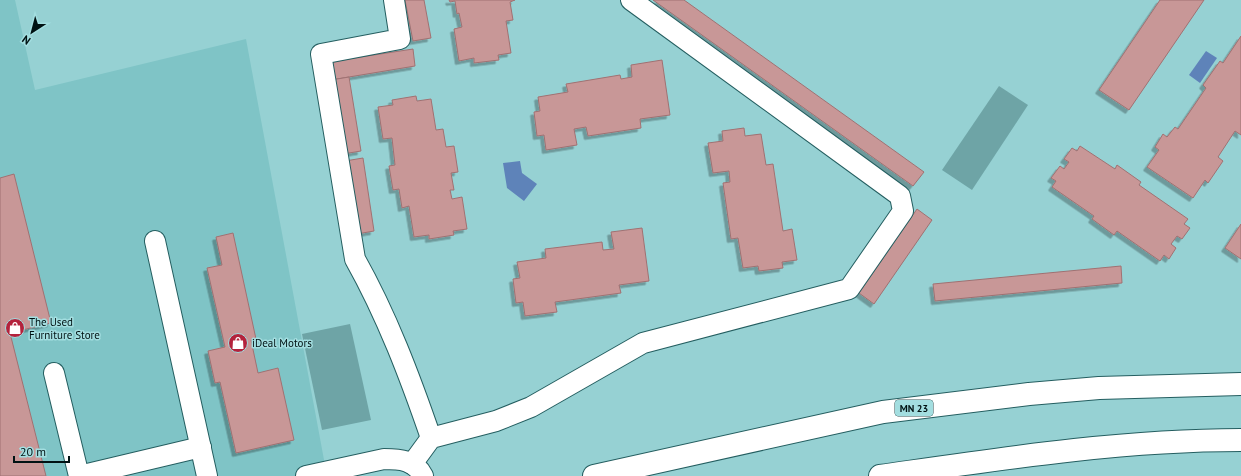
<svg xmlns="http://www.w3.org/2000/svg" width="1241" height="476" font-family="'PT Sans',sans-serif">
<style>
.built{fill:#7fc4c6}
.green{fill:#6ea4a6}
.water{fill:#5e83b9}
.building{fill:#c89797;stroke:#a07172;filter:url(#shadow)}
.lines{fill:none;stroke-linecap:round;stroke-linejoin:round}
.minor-casing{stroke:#245e60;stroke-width:22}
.highway-casing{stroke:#245e60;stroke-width:24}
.minor{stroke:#fff;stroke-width:20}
.highway{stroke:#fff;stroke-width:22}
.labels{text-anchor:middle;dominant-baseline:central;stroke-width:3;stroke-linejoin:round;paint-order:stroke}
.shield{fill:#a3dee0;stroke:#314f50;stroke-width:1}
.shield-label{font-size:10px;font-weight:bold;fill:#001213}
.poi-label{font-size:11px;fill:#001213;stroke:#a3dee0;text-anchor:start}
</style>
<defs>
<filter id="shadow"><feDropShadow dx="-3.5" dy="3.5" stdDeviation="0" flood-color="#0004"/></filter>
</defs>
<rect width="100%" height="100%" fill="#96d1d3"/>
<polygon class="built" points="0,0 15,0 35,90 246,39 327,476 0,476"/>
<g class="green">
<polygon points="999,86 1028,105 972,190 942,170"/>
<polygon points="350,324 371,420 322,430 302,334"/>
</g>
<g class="water">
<polygon points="1206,51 1217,58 1200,83 1189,75"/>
<polygon points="520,161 522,173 537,184 524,201 507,188 503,163"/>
</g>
<g class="building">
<polygon points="405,0 424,0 431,38 413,41"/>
<polygon points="449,0 515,0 510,2 513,20 506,21 511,53 498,55 499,60 474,63 474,58 459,61 454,29 462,27 459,13 457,14 455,1 450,2"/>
<polygon points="653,0 684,0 924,172 913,186"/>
<polygon points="1160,0 1204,0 1129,110 1099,90"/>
<polygon points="1241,36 1241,135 1235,131 1218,157 1223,161 1208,183 1205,180 1193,198 1147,167 1159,150 1155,147 1163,134 1167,137 1175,127 1178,129 1206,88 1203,85 1220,61 1223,63"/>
<polygon points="413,49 415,66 331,80 328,62"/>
<polygon points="662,60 670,115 640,119 641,128 588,136 586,127 574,129 577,145 546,150 544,135 537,136 534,112 540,111 538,97 568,92 566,84 620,75 621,79 632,77 631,65"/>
<polygon points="349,77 361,151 343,154 331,80"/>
<polygon points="416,96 417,101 431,99 436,130 443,129 446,147 454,146 458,172 451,173 454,190 450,190 452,199 462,197 467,229 453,231 454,235 429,239 429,235 414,237 409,206 402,208 399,189 393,190 389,166 395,165 392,138 383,139 378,107 393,105 392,100"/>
<polygon points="744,128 745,136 761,134 766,165 773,164 783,231 792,229 797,260 782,262 783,268 759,271 758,266 743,268 738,238 731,239 723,183 730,182 729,171 713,173 708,143 723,141 722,131"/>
<polygon points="1080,146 1115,169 1117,165 1141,182 1139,185 1188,219 1184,224 1190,228 1182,239 1177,236 1171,244 1176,248 1169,259 1164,255 1160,261 1117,231 1114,235 1092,219 1094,216 1052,187 1056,181 1051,178 1060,166 1064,169 1069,162 1064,159 1072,148 1077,151"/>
<polygon points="363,158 374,231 357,234 345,161"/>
<polygon points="14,174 51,323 10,333 46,476 0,476 0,178"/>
<polygon points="917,209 932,220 874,304 859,293"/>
<polygon points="1241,224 1241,259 1225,248"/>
<polygon points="642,228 649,281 619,285 621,293 555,302 557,312 525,316 523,302 516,303 513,279 520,278 517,262 546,258 545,249 602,242 603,250 614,249 611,232"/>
<polygon points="233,233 256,339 251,340 258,373 278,368 294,440 236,453 220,382 215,383 208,351 225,347 207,268 222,265 216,237"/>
<polygon points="1121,266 1122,283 935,301 933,284"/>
</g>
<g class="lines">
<defs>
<g id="minor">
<path d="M394,0L400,39L321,54L355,259C387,316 410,377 431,438"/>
<polyline points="155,241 207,476"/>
<polyline points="54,373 79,476"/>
<polyline points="412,464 431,438 496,421 531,407 643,343 849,289 903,211 900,196 631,0"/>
<polyline points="79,476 201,447"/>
<path d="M306,476L384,459C400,459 415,460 423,476"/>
</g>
<g id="highway">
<polyline points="594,476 883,412 1029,394 1099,388 1241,384"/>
<path d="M880,476C999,459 1120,440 1241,440"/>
</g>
</defs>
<use href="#minor" class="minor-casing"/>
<use href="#highway" class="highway-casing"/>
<use href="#minor" class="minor"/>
<use href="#highway" class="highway"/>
</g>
<defs>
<symbol id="shop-disc" viewBox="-11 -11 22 22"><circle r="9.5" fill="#b4223c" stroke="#a3dee0"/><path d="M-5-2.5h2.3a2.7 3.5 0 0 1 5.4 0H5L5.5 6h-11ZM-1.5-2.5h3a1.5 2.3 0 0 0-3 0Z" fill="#fff"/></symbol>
</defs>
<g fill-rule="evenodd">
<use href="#shop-disc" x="4" y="317" width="22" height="22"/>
<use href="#shop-disc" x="227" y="332" width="22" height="22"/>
</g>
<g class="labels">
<rect class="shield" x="895" y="400" width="38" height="16" rx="3"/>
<g class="shield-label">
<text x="914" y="408">MN 23</text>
</g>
<g class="poi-label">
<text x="29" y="322">The Used<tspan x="29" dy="13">Furniture Store</tspan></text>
<text x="252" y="343">iDeal Motors</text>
</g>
</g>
<g transform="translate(32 32) rotate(216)" stroke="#a3dee0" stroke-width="3" paint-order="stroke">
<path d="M0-3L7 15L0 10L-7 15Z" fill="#001213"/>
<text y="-6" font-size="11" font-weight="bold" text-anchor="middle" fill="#001213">N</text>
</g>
<path d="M14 456v6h55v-6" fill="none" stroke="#001213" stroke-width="2"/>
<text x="20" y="456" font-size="12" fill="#001213" stroke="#a3dee0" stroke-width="3" paint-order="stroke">20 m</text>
</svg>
